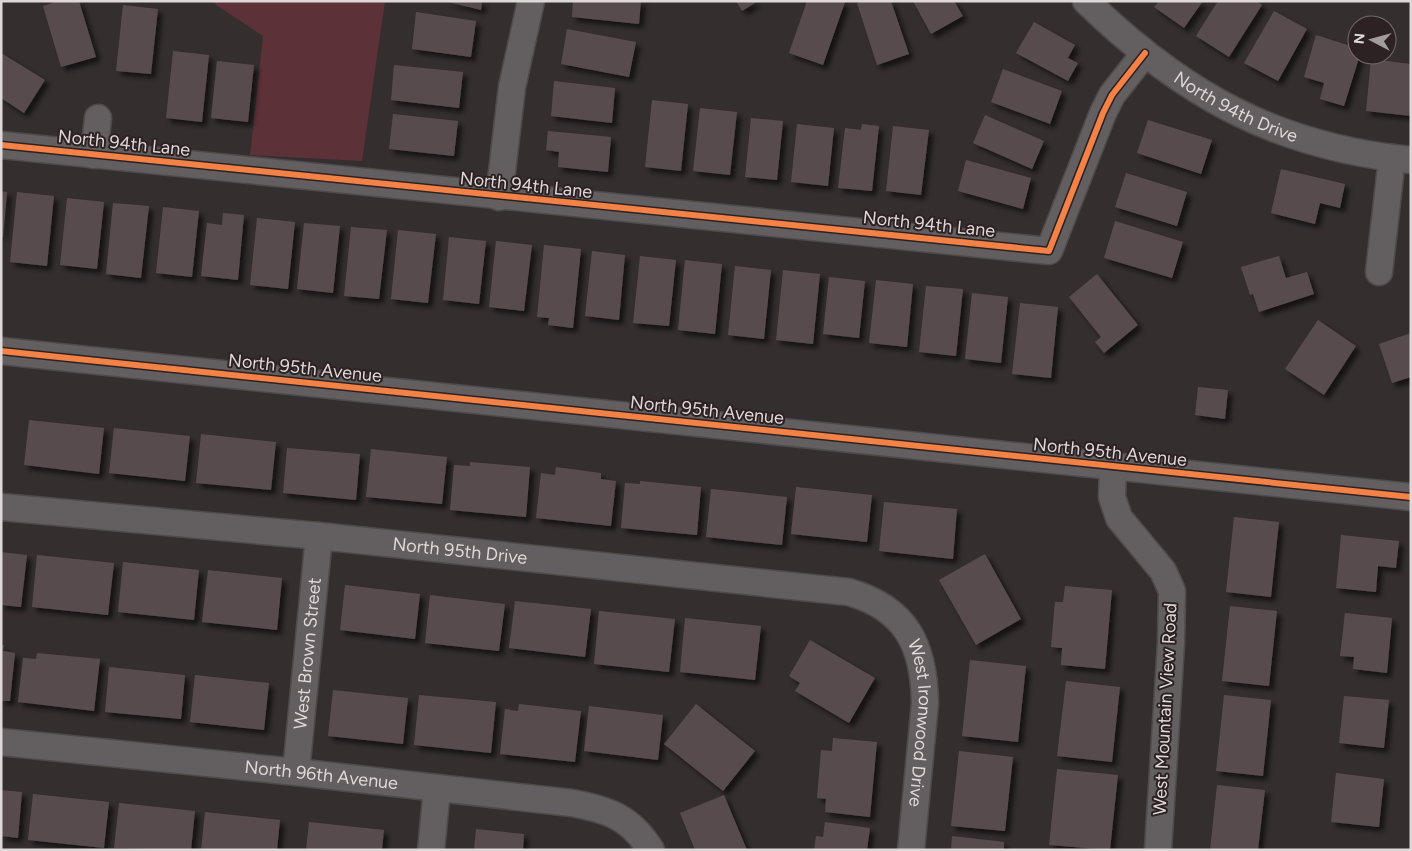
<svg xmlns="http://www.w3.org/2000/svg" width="1412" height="851" font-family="Figtree,sans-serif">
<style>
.green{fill:#5c3137}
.building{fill:#594c4d;filter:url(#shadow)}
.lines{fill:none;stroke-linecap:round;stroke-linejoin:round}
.minor-casing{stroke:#4f4a4a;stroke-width:29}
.minor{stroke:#635e5f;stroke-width:26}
.cycleway-casing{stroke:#2c2223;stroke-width:9}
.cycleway{stroke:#f48246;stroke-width:6}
.labels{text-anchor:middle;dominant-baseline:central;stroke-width:4;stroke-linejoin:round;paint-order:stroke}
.street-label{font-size:18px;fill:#dfd8d9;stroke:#2c2223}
</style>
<defs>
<filter id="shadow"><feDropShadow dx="4.5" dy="4.5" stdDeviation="2.5" flood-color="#0009"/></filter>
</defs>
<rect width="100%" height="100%" fill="#342e2f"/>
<polygon class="green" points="210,1 385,1 362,161 250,155 263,36"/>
<g class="building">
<polygon points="58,1 79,1 96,57 61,67 43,6"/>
<polygon points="444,1 482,1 481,10"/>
<polygon points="573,1 641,1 639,24 572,17"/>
<polygon points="736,1 758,1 742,11"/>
<polygon points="807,1 845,2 823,65 789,53"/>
<polygon points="863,1 891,1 909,54 877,65 857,3"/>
<polygon points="913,1 954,1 963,16 931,34"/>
<polygon points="1159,1 1203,1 1184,28 1154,7"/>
<polygon points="1218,1 1257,1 1262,5 1229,57 1196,36"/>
<polygon points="123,5 158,9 151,74 116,71"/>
<polygon points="1274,11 1307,29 1278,81 1244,63"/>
<polygon points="416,12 476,21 471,57 412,49"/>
<polygon points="1034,22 1075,45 1068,58 1078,63 1068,81 1016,53"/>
<polygon points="567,29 636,42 629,77 561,64"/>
<polygon points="1316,35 1357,48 1357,55 1360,55 1344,106 1320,99 1324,83 1304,77"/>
<polygon points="173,51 209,55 202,122 166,118"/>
<polygon points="1,53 45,80 24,113 1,98"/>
<polygon points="1371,59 1411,64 1411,116 1366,111"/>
<polygon points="217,61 254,65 248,122 211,118"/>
<polygon points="394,65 463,72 459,108 391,100"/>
<polygon points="1003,69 1062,91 1050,124 991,102"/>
<polygon points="554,81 615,88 612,123 551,116"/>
<polygon points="652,100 688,104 681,171 645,167"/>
<polygon points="700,108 737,112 730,175 693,171"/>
<polygon points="393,114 458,121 454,156 389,149"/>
<polygon points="985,115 1044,141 1032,169 973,143"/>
<polygon points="751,118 783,121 777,180 745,177"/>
<polygon points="1148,120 1212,140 1201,174 1137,153"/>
<polygon points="797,124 834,128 828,186 791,182"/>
<polygon points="862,124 879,126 872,191 838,188 845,128 861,130"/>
<polygon points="893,126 929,130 921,195 886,191"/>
<polygon points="548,131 611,137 608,172 558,167 559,152 546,150"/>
<polygon points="966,160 1031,178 1023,209 958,191"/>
<polygon points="1281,169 1345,184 1340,208 1320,203 1315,224 1271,213"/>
<polygon points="1126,173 1187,192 1177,226 1115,207"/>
<polygon points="1,191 7,192 3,237 1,237"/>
<polygon points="17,192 54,196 47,266 10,262"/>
<polygon points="67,198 104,202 97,269 60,265"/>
<polygon points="113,203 149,206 141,278 106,274"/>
<polygon points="163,207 199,211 192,277 156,273"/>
<polygon points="223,213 244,215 238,280 201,276 207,223 222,225"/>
<polygon points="257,218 295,222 288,289 250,285"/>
<polygon points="1115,221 1183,242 1172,278 1104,258"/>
<polygon points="304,223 340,226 333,293 297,289"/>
<polygon points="351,227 387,230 379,299 344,296"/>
<polygon points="398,230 436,234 428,303 391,299"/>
<polygon points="449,237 486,241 479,304 443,300"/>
<polygon points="496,241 532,245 524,311 489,307"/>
<polygon points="544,245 581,249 573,328 548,325 549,318 537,317"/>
<polygon points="592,251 625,255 619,320 585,316"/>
<polygon points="640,256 676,260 669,326 633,323"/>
<polygon points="1279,256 1286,278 1307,272 1314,294 1259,312 1253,294 1250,295 1241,267"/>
<polygon points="685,260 722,264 715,334 678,330"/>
<polygon points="735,266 771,270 764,339 728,335"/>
<polygon points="783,270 820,274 813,344 776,340"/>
<polygon points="1097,274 1138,325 1104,353 1095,342 1101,337 1069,297"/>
<polygon points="829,277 865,281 859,338 823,334"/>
<polygon points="876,280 913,284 907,347 869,343"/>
<polygon points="926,286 963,289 956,356 919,352"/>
<polygon points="972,293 1008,297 1001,363 965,359"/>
<polygon points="1020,303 1058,307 1051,378 1012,374"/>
<polygon points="1318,320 1356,346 1324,395 1285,369"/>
<polygon points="1411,333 1411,377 1392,383 1379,344"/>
<polygon points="1198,387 1228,390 1225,419 1195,415"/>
<polygon points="29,420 104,428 99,474 24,465"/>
<polygon points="114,428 190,436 185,481 109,473"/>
<polygon points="201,434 276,442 271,490 196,483"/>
<polygon points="287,448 360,454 356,500 283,493"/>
<polygon points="371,449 447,457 442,504 366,497"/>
<polygon points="470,462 530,467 526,517 450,510 454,465 470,466"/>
<polygon points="556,467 601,473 601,479 616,481 611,526 536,518 541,473 555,475"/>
<polygon points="640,481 701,487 697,535 621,528 625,483 640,484"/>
<polygon points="796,487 872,495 867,542 791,534"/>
<polygon points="711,489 787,497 782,545 706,537"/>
<polygon points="884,502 957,509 953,559 879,551"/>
<polygon points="1234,517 1279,522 1271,597 1226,592"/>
<polygon points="1341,535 1399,541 1396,568 1378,566 1376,592 1336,588"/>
<polygon points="1,552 27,555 21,607 1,605"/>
<polygon points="985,554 1021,619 976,645 939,580"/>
<polygon points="37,555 114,563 108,615 32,607"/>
<polygon points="123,562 199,570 194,620 118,612"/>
<polygon points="208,570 282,578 277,630 202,622"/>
<polygon points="345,585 420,594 415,639 340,630"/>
<polygon points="1065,586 1112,590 1105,669 1061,665 1062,648 1051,647 1055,602 1063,602"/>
<polygon points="430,595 505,604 499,651 425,643"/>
<polygon points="515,601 591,609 585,657 509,648"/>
<polygon points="1230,606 1277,611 1269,686 1222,681"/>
<polygon points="599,611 675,619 669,672 594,664"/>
<polygon points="1345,613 1392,618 1387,673 1353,669 1354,657 1340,656"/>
<polygon points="685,618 761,626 755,680 680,672"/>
<polygon points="810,640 875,678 849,723 795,691 800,683 789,676"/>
<polygon points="1,645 4,645 3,651 15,653 10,701 1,701"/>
<polygon points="37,653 100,659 94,711 18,702 23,658 36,659"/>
<polygon points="970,660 1026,666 1018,742 962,736"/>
<polygon points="109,667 185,675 181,719 105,712"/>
<polygon points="195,675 269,683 264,730 190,722"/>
<polygon points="1066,681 1120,687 1112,762 1057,756"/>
<polygon points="333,690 408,698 403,744 328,736"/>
<polygon points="419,695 496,702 491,753 414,745"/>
<polygon points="1224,695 1271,700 1263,776 1216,771"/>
<polygon points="1344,696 1389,700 1384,748 1339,743"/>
<polygon points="519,704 581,711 575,762 500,754 505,709 518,711"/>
<polygon points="696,704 755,751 723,791 664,744"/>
<polygon points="589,706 663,715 658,760 584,751"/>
<polygon points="833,738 877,742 870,817 825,812 826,799 817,798 821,750 832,751"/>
<polygon points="959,751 1013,757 1005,831 951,826"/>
<polygon points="1057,769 1118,775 1110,850 1049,845"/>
<polygon points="1336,773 1384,779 1379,827 1331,822"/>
<polygon points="1217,785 1265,790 1258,850 1210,850"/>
<polygon points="1,790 22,792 18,838 1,836"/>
<polygon points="33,794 109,802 104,848 28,840"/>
<polygon points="724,795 747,850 695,850 680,813"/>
<polygon points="119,803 195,811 191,850 114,848"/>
<polygon points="205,812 280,820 277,850 201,850"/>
<polygon points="309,822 384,830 382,850 306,850"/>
<polygon points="825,822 870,828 867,850 814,850 816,836 823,837"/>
<polygon points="476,829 524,834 523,850 474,850"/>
<polygon points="952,836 1004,842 1004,850 951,850"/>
</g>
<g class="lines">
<defs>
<g id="minor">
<path id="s1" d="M1086,1C1182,94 1276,147 1411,160"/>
<polyline points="1,145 1049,251 1103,113 1112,95 1145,53"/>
<polyline points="94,155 98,118"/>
<polyline points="499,197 512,87 531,1"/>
<polyline points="1379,272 1392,158"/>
<polyline points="1,351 1411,497"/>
<polyline points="1113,468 1112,497 1119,518 1163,571 1172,591 1171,643 1158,850"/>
<path id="s2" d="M1,507L319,536L849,592C907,609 924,646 925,703L911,850"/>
<path id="s3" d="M1,742L296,772L572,803C609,810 630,817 651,850"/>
<path id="s4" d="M296,772L319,536"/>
<polyline points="431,850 437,789"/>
</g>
</defs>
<use href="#minor" class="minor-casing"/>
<use href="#minor" class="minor"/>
<defs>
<g id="cycleway">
<polyline points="1,145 1049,251 1103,113 1112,95 1145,53"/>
<polyline points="1,351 1411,497"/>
</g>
</defs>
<use href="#cycleway" class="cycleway-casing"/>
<use href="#cycleway" class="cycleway"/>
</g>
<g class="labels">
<g class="street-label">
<text stroke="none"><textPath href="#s1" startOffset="185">North 94th Drive</textPath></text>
<text transform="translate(124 143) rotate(6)">North 94th Lane</text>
<text transform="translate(526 185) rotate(6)">North 94th Lane</text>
<text transform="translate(929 224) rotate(6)">North 94th Lane</text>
<text transform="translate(305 368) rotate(6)">North 95th Avenue</text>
<text transform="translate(707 410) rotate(6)">North 95th Avenue</text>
<text transform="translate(1110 452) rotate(6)">North 95th Avenue</text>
<text stroke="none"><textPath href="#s2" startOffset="461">North 95th Drive</textPath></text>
<text stroke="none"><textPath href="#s4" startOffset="119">West Brown Street</textPath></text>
<text transform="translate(1165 709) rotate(-87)">West Mountain View Road</text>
<text stroke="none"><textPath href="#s2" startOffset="1019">West Ironwood Drive</textPath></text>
<text stroke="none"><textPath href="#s3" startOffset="322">North 96th Avenue</textPath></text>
</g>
</g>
<rect width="1412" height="851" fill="none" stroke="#dfd8d9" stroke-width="5"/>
<g transform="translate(1372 40) rotate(276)"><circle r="24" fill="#2c2223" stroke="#746b6c"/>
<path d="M0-4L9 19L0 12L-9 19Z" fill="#a39c9e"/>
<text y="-8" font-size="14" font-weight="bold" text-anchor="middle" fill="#dfd8d9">N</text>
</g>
</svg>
